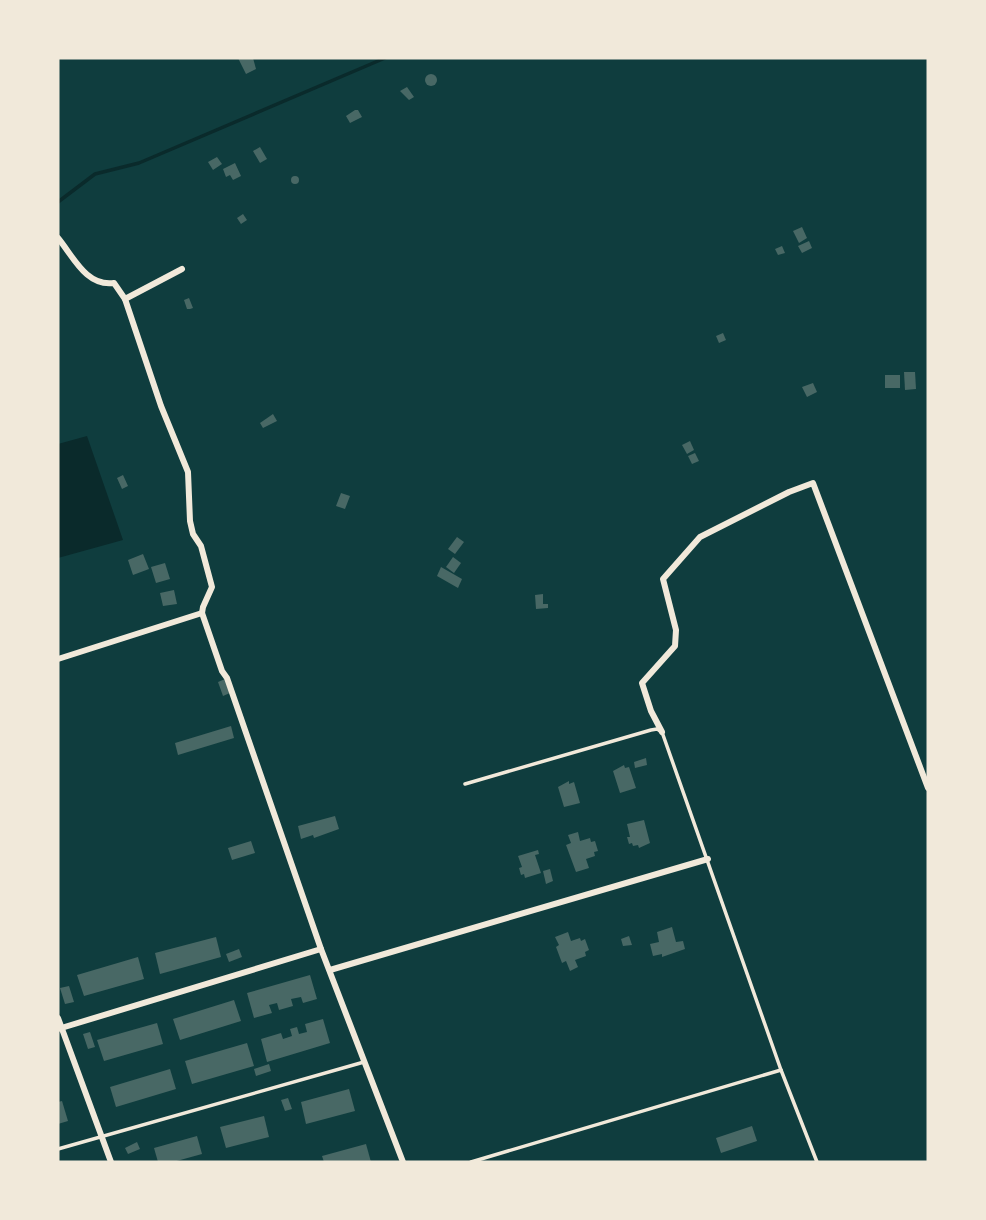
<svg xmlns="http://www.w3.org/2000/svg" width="986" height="1220" font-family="'Fira Sans',sans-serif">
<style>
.water{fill:#0a2a2b}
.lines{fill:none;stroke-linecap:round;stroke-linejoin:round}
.stream{stroke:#0a2a2b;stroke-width:3.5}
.building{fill:#486865}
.service{stroke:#f1e9da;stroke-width:3.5}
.minor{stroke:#f1e9da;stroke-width:6}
</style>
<rect width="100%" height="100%" fill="#0f3d3e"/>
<polygon class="water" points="87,436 123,540 58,558 58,444"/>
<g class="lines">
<polyline class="stream" points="58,202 95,174 139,163 385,58"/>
</g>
<g class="building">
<polygon points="238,58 253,58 256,69 246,74"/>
<circle cx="431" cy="80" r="6"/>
<polygon points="407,87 414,97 409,100 400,91"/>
<polygon points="355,110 358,110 362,117 350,123 346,116"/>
<polygon points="260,147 267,159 260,163 253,151"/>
<polygon points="217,157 222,164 213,170 208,162"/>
<polygon points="235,163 241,176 233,180 230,175 226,177 223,169"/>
<circle cx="295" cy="180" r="4"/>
<polygon points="243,214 247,220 241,224 237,218"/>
<polygon points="802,227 807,238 799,243 793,231"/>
<polygon points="809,241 812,248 802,253 798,246"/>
<polygon points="782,246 785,253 778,255 775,249"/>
<polygon points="189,298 193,308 190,309 187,309 184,300"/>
<polygon points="723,333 726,340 719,343 716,336"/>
<polygon points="904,372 915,372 916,389 905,390"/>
<rect x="885" y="375" width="15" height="13"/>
<polygon points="813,383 817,392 807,397 802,387"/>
<polygon points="273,414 277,421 263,428 260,423"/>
<polygon points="690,441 694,450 687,454 682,445"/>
<polygon points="695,453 699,461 692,464 688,456"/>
<polygon points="123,475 128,486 122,489 117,478"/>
<polygon points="341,493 350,496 345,509 336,506"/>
<polygon points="457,537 464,542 455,554 448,549"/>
<polygon points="143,554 149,569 133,575 128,560"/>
<polygon points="453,557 461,563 454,573 446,567"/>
<polygon points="165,563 170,579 156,583 151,567"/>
<polygon points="441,567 462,579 458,588 437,576"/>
<polygon points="174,590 177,604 163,606 160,593"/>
<polygon points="543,594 543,604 548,604 548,608 536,609 535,595"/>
<polygon points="225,679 230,693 223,696 218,682"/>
<polygon points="231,726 234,738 178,755 175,743"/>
<polygon points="646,758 647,765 635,768 634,762"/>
<polygon points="624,765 625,768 629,767 636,788 620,793 613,771"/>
<polygon points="569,781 569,784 574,782 580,803 564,807 558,787"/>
<polygon points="335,816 339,829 314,838 313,835 301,839 298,826"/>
<polygon points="644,820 650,843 639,848 638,845 633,846 632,843 629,844 627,837 630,837 627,824"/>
<polygon points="578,832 580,841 590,838 591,842 595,841 598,851 594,852 595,856 586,859 589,868 576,872 566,845 571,843 568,835"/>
<polygon points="251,841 255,853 232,860 228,848"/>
<polygon points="538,850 539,854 535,855 541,873 525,878 524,874 521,875 519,868 522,867 518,856"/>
<polygon points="550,869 553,881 546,884 543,871"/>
<polygon points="672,927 676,942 683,941 685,949 662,957 662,954 653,956 650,944 659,942 657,932"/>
<polygon points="568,932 571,941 580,938 581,941 585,939 589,950 585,952 586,956 575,960 578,967 570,971 566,961 562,963 556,947 559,945 555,937"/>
<polygon points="629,936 632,945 623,946 621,939"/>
<polygon points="216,937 221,957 160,974 155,953"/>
<polygon points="239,949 242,957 229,962 226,954"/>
<polygon points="138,957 144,979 84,996 77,975"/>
<polygon points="310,975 317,999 303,1003 301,997 291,999 293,1006 279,1010 277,1003 269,1005 272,1013 254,1018 247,993"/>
<polygon points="69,986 74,1002 65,1004 60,988"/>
<polygon points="234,1000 241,1021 180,1040 173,1019"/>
<polygon points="323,1019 330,1043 267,1062 261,1039 281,1033 283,1039 292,1036 290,1029 297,1027 299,1034 307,1032 305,1024"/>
<polygon points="157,1023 163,1044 104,1061 97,1040"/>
<polygon points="90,1032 95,1047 88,1049 83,1034"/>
<polygon points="247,1043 254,1066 192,1084 185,1061"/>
<polygon points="269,1064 271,1071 256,1076 254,1069"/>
<polygon points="170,1069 176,1089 116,1107 110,1087"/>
<polygon points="349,1089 355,1111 306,1124 301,1102"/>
<polygon points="288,1098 292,1109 285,1111 281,1100"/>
<polygon points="62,1101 68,1121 58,1124 58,1102"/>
<polygon points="264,1116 269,1137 226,1148 220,1127"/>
<polygon points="752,1126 757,1141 721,1153 716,1138"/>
<polygon points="197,1136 202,1154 173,1162 158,1162 154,1148"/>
<polygon points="137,1142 140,1149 128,1154 125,1148"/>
<polygon points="366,1144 371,1162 324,1162 322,1156"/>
</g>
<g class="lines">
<g class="service">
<polyline points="465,784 651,730 657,729 662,732 781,1070 817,1162"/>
<polyline points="58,1149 364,1062"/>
<polyline points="471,1162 781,1070"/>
</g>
<g class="minor">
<path d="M58,238C73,256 86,287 114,283L125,299L161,406L188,472L190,521L193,534L201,546L212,587L203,607L202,613"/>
<polyline points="125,299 182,269"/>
<polyline points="58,659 202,613 222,671 227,678 321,949 403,1162"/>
<polyline points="662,732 651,711 642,683 675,646 676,630 663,579 700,537 789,492 813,483 928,788"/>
<polyline points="330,970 708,859"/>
<polyline points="58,1018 111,1162"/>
<polyline points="58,1029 321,949"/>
</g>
</g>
<rect width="986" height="1220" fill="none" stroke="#f1e9da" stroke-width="119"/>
</svg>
